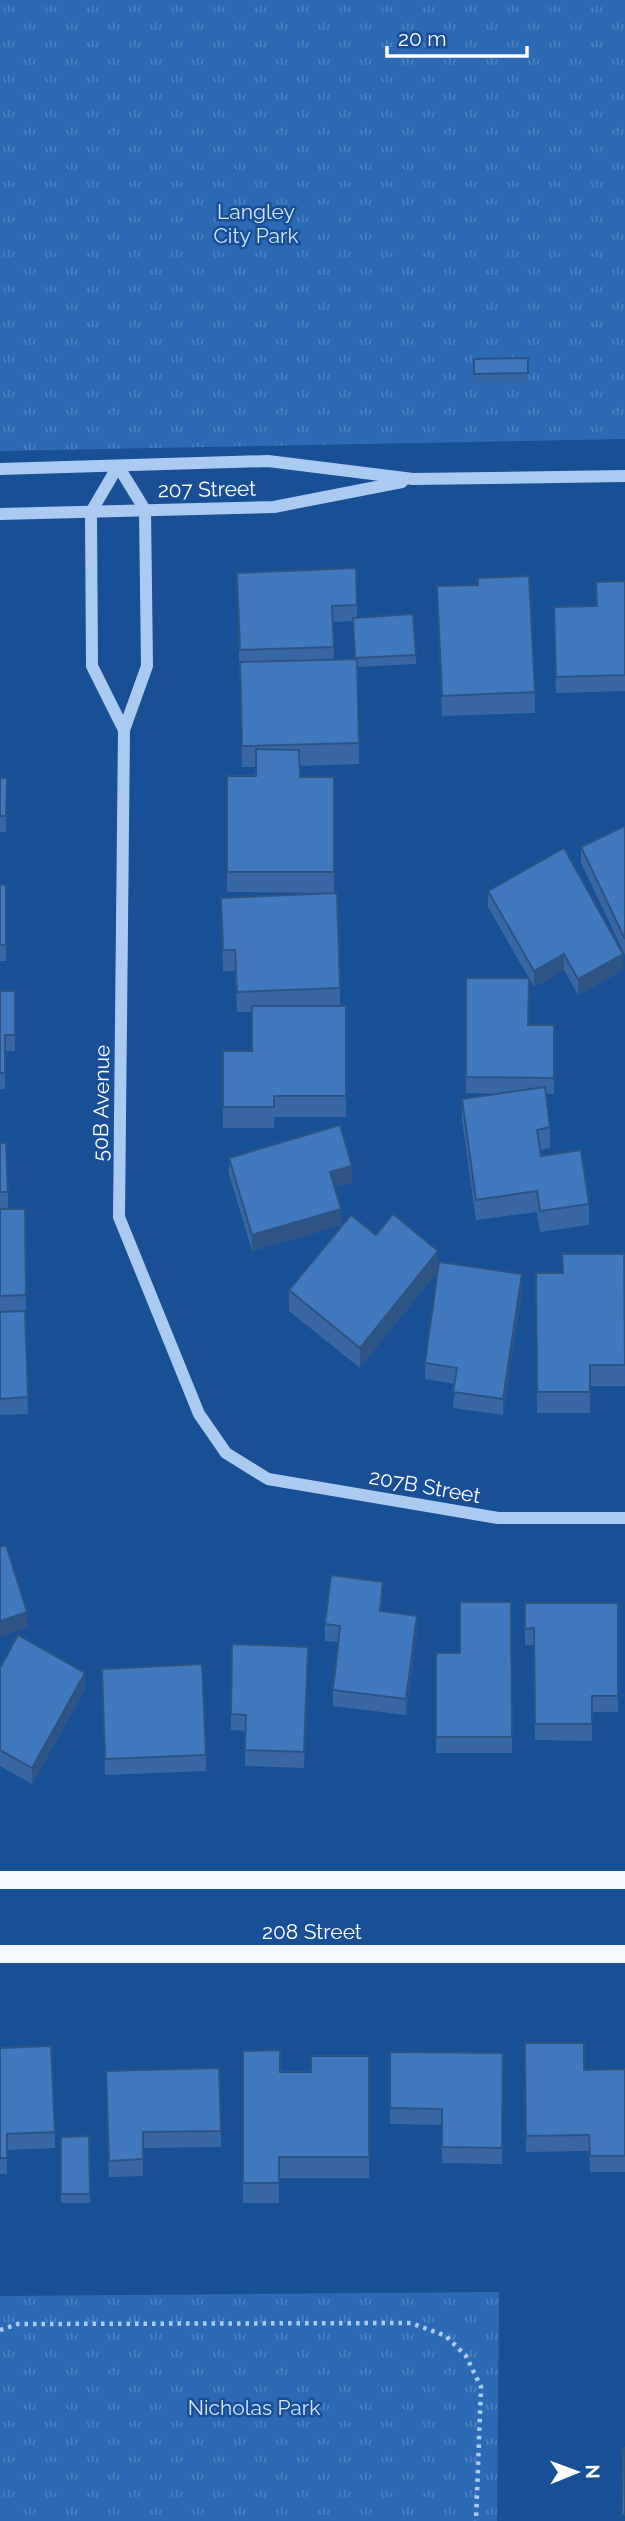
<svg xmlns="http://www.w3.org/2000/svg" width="625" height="2521" font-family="Raleway,sans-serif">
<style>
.park{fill:url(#park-tufts)}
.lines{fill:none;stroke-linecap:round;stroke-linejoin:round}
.path{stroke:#abcaf0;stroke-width:4.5;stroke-dasharray:3.5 5;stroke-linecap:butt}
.minor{stroke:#abcaf0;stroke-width:12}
.major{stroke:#f5f9ff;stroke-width:18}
.wall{fill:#3967a3;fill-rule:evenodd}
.shaded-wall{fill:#2e5484}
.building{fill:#4278bd;stroke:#2e5484;stroke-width:2}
.labels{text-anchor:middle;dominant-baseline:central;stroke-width:5;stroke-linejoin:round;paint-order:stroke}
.park-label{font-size:21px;fill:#d2e5fb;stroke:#194f95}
.street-label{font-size:21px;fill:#fff;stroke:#194f95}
</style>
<defs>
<pattern id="park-tufts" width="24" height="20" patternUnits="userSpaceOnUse" patternTransform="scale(1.75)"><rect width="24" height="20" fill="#2d69b4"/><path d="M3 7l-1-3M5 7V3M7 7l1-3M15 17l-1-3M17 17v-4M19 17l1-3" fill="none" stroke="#4c80bf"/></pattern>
</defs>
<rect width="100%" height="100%" fill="#194f95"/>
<g class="park">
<polygon points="0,0 625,0 625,439 0,451"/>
<polygon points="499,2292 497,2521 0,2521 0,2296"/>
</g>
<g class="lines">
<polyline class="path" points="0,2330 18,2324 411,2323 446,2336 466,2356 481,2387 476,2521"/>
<g class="minor">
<polyline points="118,466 145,510 147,666 124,730 119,1217 199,1414 226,1453 268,1479 498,1518 625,1518"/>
<polyline points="118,466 91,512 92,666 124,730"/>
<polyline points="0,469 268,461 413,479 625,476"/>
<polyline points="0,514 274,507 402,482"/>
</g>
<g class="major">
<polyline points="0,1880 625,1880"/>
<polyline points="0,1954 625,1954"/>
</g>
</g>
<g class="wall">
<polygon points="528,358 528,382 474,383 474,359"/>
<path d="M237,573L357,605V618L416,655V664L357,667L359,764L300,766V777H334V893L227,892V776H256V767H242ZM353,621L355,659H334L333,622Z"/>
<polygon points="625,581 625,691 556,693 554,623 596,606"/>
<polygon points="437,586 535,692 535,713 442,716"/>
<polygon points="0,778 7,778 6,832 0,832"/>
<polygon points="625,826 625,955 581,863 581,847"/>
<rect x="0" y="885" width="6" height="76"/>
<polygon points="488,891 623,970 578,995 564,970 534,987 488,907"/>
<polygon points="221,898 340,988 340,1006 346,1006 346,1117 274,1117 274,1128 223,1128 223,1051 252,1051 252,1012 237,1012 235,971 223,971"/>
<polygon points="466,978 528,1025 554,1025 554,1094 545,1094 550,1127 550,1148 540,1150 541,1156 589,1204 589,1225 540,1232 537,1212 476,1220 462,1120 462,1099 499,1094 466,1093"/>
<polygon points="0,991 15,991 15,1051 5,1051 5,1089 0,1089"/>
<polygon points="0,1143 8,1192 8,1208 0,1209"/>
<polygon points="229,1158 352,1182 334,1187 341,1225 252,1251 229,1174"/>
<polygon points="0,1209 25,1209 26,1311 25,1311 28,1414 0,1415"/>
<polygon points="376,1235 360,1368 289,1311 289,1290"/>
<polygon points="624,1254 625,1386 590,1386 590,1413 537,1413 536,1273 562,1273"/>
<polygon points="522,1290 503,1415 453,1408 455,1384 425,1379 425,1363"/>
<polygon points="383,1598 381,1611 417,1632 406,1715 333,1706 333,1690 338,1642 325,1641 325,1624"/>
<polygon points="511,1602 512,1753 436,1753 436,1653 460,1653"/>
<polygon points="525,1603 618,1603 618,1712 592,1712 592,1741 535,1740 534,1645 525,1645"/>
<polygon points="308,1663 304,1768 245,1766 246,1731 231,1730 231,1714"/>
<polygon points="0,1668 85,1689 32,1784 0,1766"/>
<polygon points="102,1669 206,1755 206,1771 105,1775"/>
<polygon points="525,2043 584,2070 625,2069 625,2172 590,2172 589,2151 526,2152"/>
<polygon points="0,2048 55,2132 55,2148 7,2150 7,2174 0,2174"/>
<polygon points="243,2051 280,2072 311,2072 369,2056 369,2178 279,2178 279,2203 243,2203"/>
<polygon points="390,2052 503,2053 502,2164 442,2163 442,2125 390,2124"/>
<polygon points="106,2087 221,2131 221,2147 143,2148 143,2176 109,2177"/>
<polygon points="89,2136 90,2203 61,2203 61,2137"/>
</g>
<g class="shaded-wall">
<polygon points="564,954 564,970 534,987 534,971"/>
<polygon points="623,954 623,970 578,995 578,979"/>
<polygon points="352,1166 352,1182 330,1188 330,1172"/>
<polygon points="341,1209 341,1225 252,1251 252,1235"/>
<polygon points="438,1251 438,1272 360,1368 360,1348"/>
<polygon points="522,1274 522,1290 503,1415 503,1399"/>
<polygon points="383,1582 383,1598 380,1627 380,1611"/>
<polygon points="27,1612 27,1628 0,1637 0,1621"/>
<polygon points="417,1616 417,1632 406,1715 406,1699"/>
<polygon points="85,1673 85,1689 32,1784 32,1768"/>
</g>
<g class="building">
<polygon points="528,358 528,373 474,374 474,359"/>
<polygon points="356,568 357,605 332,606 334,647 240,650 237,573"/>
<polygon points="529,576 535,692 442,696 437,586 478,585 478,578"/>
<polygon points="625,581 625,675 556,677 554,607 597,606 596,582"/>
<polygon points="413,614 416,655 355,658 353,618"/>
<polygon points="357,659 359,743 242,746 240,662"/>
<polygon points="256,749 299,750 300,777 334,777 334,872 227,872 227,776 256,776"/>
<polygon points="0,778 7,778 6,816 0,816"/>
<polygon points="625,826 625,939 581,847"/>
<polygon points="564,848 623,954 578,979 564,954 534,971 488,891"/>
<rect x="0" y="885" width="6" height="60"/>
<polygon points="337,893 340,988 237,992 235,950 223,950 221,898"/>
<polygon points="466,978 529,978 528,1025 554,1025 554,1078 466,1077"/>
<polygon points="0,991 15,991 15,1035 5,1035 5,1073 0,1073"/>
<polygon points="252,1006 346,1006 346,1096 274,1096 274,1107 223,1107 223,1051 252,1051"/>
<polygon points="545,1087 550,1127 537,1130 541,1156 581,1150 589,1204 540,1211 537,1191 476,1200 462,1099"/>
<polygon points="340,1125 352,1166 330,1172 341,1209 252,1235 229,1158"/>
<polygon points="0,1143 6,1143 8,1192 0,1192"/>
<polygon points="0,1209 25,1209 26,1295 0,1296"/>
<polygon points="393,1214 438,1251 360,1348 289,1290 351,1215 376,1235"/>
<polygon points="562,1254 624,1254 625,1365 590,1365 590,1392 537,1392 536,1273 563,1273"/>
<polygon points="439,1262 522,1274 503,1399 453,1392 457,1368 425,1363"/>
<polygon points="25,1311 28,1397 0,1399 0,1312"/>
<polygon points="6,1545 27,1612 0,1621 0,1547"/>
<polygon points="331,1575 383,1582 380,1611 417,1616 406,1699 333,1690 340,1626 325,1624"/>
<polygon points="460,1602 511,1602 512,1737 436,1737 436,1653 460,1653"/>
<polygon points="525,1603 618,1603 618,1696 592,1696 592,1724 535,1724 534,1628 525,1629"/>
<polygon points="18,1635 85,1673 32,1768 0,1750 0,1668"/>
<polygon points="232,1644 308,1647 304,1752 245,1750 246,1715 231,1714"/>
<polygon points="202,1664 206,1755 105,1759 102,1669"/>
<polygon points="525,2043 584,2043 584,2070 625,2069 625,2156 590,2156 589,2135 526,2136"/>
<polygon points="51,2046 55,2132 7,2134 7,2158 0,2158 0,2048"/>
<polygon points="280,2050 280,2072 311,2072 311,2056 369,2056 369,2157 279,2157 279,2183 243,2183 243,2051"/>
<polygon points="390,2052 503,2053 502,2148 442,2147 442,2109 390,2108"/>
<polygon points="219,2068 221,2131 143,2132 143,2159 109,2161 106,2071"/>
<polygon points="89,2136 90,2194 61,2194 61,2137"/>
<polygon points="623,2448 625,2448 625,2515 622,2515"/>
</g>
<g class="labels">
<g class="park-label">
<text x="256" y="211">Langley<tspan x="256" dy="24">City Park</tspan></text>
<text x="254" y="2407">Nicholas Park</text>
</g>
<g class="street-label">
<text transform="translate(207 489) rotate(-1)">207 Street</text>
<text transform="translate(101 1103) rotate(-89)">50B Avenue</text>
<text transform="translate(425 1486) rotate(10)">207B Street</text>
<text x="312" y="1931">208 Street</text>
</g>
</g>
<g transform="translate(576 2472) rotate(89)" stroke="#194f95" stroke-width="5" paint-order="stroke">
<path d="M0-5L12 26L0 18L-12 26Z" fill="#ffffff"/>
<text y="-10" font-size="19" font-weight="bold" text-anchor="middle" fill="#ffffff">N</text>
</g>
<path d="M387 46v10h140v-10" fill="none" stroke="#ffffff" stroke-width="3.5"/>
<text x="398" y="46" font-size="21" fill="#ffffff" stroke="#194f95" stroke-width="5" paint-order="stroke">20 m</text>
</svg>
